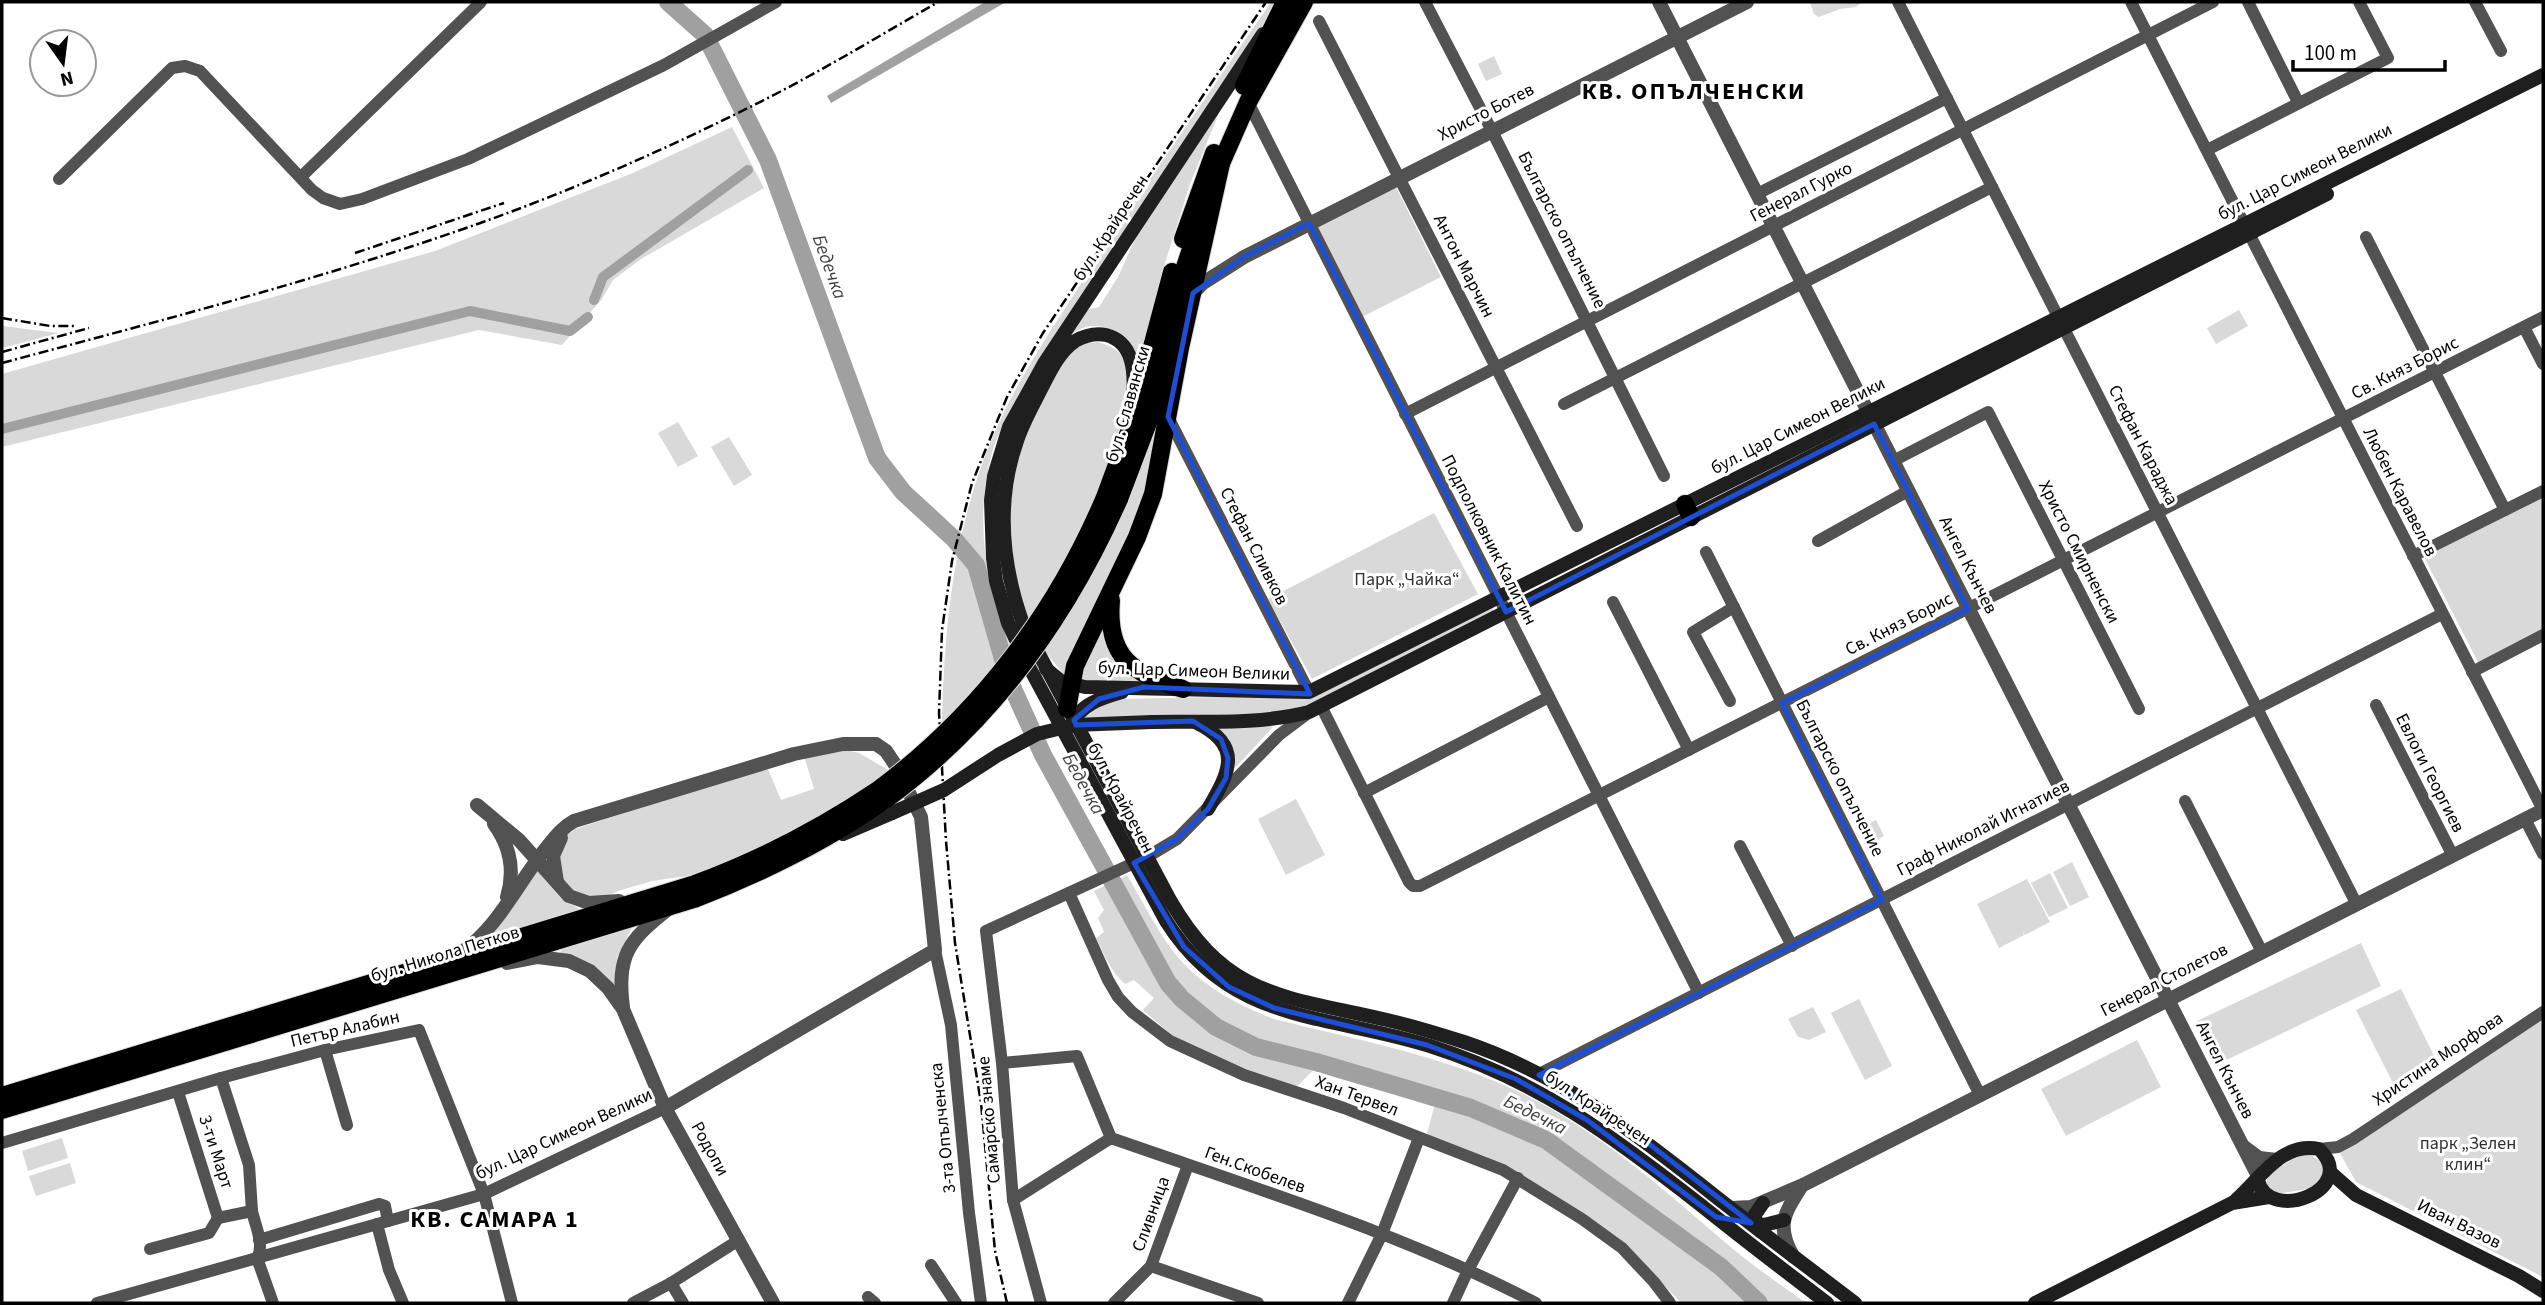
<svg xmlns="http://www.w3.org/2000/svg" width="2545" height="1305" font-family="'Source Sans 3',sans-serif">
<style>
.green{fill:#d9d9d9}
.water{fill:#a0a0a0}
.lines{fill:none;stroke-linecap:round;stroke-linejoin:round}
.canal{stroke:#a0a0a0;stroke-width:10}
.river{stroke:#a0a0a0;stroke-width:18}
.primary-casing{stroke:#dbdbdb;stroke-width:20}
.minor{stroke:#525252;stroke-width:12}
.tertiary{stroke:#525252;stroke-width:14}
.secondary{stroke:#1f1f1f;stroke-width:14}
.primary{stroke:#000;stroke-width:18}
.rail{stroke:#000;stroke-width:2.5;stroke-dasharray:10 3.5 2 3.5;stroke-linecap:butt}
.primary-bridge-casing{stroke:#dbdbdb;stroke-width:20;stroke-linecap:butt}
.secondary-bridge{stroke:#1f1f1f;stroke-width:14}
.primary-bridge{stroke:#000;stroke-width:18}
.marked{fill:none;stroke:#1d4ed8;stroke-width:5;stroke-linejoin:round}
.labels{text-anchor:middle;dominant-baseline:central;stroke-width:6;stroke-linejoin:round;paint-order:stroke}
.street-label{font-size:18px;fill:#000;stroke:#fff}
.park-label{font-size:18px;fill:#303030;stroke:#fff}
.water-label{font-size:19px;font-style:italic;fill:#414141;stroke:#fff}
.district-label{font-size:24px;font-weight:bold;letter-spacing:2px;fill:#000;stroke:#fff}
</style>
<rect width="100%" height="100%" fill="#fff"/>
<g class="green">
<path d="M1271,2H1278C1214,98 1151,194 1087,290C1066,322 1044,355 1024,388C1011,411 996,435 990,460C975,524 986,588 1011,647L942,725C944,626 954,526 994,434C1018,378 1054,326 1087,274C1147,182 1210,92 1271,2Z"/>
<polygon points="1810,2 1862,2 1856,7 1840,9 1819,17 1814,14"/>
<polygon points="1494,56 1502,74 1486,81 1478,64"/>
<path d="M1226,96L1190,184L1165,263L1139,364C1133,344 1128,333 1106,328C1093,324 1082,326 1071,335C1048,354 1018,418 1009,447C1001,475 998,504 998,532H995C997,434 1031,388 1085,310L1099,307L1118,277L1143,221Z"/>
<polygon points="732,127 764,188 641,259 613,280 602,299 562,345 479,330 2,447 2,374 435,251 633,173"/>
<polygon points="1395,185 1441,277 1360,318 1314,226"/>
<polygon points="2239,310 2248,326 2216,344 2207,328"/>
<polygon points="2,326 59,333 2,348"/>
<path d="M1098,342C1113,346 1124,353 1128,369C1135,399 1095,510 1079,539C1064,568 1046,595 1029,623C1019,589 1008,554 1010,518C1012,465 1030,411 1060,367C1064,362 1068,354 1072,349C1079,343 1089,343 1098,342Z"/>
<polygon points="1166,366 1148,494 1065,676 1044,650 1070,610"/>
<polygon points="678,422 698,456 678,467 658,433"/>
<polygon points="729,437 752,475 734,486 711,447"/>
<polygon points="2543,494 2543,631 2479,664 2423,555"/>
<polygon points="1434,513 1478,594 1312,679 1268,599"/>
<polygon points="1492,608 1494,611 1313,704 1286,713 1080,719 1098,705 1119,699 1301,695"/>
<polygon points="1101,620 1145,683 1076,683"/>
<polygon points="1271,724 1272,728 1235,768 1233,756 1214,727"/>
<polygon points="846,750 859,753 890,771 854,798 744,857 687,876 652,881 618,891 602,899 585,898 566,887 556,865 563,839 575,829 767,767 781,800 814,789 804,756"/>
<polygon points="1296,799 1325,855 1286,875 1258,819"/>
<polygon points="1876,820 1884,836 1866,846 1858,829"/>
<polygon points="2072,862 2089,897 2070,906 2053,872"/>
<polygon points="537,871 561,898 581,910 489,938"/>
<polygon points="2050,873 2068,908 2049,917 2031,883"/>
<path d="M1127,875C1142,900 1155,927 1172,950C1198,984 1235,1004 1274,1019C1356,1040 1442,1055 1519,1092C1599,1130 1666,1192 1733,1249C1756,1268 1781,1285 1806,1303H1681L1629,1247L1427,1134L1434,1107L1316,1068L1295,1088L1249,1073L1173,1036L1143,1010L1154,998L1134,980L1125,984C1111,972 1104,954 1096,938L1104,932L1098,918L1104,910L1094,891Z"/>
<polygon points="2027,879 2050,922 2025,935 2022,930 2024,935 1999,948 1977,904"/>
<polygon points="632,928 617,957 614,986 560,953 562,949"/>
<polygon points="2361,943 2381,986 2218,1064 2197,1021"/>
<polygon points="2401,989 2439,1066 2398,1093 2356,1010"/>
<polygon points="1859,999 1892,1066 1865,1080 1831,1013"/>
<polygon points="1813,1007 1826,1032 1809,1040 1798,1037 1788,1019"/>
<polygon points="2543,1011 2543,1277 2356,1182 2340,1153 2361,1135"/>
<polygon points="2137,1040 2161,1087 2066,1136 2041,1089"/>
<polygon points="62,1138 68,1158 28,1171 22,1151"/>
<polygon points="2300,1154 2309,1154 2321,1161 2324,1175 2313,1188 2276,1194 2267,1185 2267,1179 2272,1172"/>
<polygon points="70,1163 76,1183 36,1196 29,1176"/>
</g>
<polygon class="water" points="985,2 1006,2 831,103 827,96"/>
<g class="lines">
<g class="canal">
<polyline points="594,300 603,277 748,170"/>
<polyline points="2,429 470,311 570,331 588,317"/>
</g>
<polyline class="river" points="668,2 705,35 768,160 877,458 903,492 954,539 976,565 1009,680 1043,755 1168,983 1182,999 1216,1027 1256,1047 1316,1062 1471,1108 1546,1140 1721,1267 1759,1303"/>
<defs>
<g id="primary">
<polyline points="1244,86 1285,2"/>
<polyline points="1219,168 1248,102 1304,2"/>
<polyline points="1183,239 1214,153"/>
<polyline points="1105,497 1130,429 1172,272"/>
<polyline points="1119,499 1149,420 1183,273 1198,228"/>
<polyline points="1685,504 1691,517"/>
<path d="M1111,600C1106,659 1133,673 1183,689"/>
<polyline points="1067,709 1075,666 1137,537 1153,494 1180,348 1222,159"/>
<path d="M2,1096L695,884C760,860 820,829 878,790"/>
<path d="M2,1110L694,899C762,873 825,842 885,800"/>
</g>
</defs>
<use href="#primary" class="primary-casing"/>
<g class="minor">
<polyline points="1425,2 1492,131 1664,476"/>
<polyline points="1898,2 2357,905"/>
<polyline points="2131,2 2543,810"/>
<polyline points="2248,2 2298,102"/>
<polyline points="2475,2 2501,51"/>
<polyline points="1319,21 1577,526"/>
<polyline points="1248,102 1699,993"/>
<polyline points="2207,150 2388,58 2359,2"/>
<polyline points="301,177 481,2"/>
<polyline points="59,179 172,68 185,66 200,71 312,190 323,198 340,204 362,199 468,159 664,65 776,2"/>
<polyline points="1757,194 1947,98"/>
<polyline points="2366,237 2505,510"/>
<polyline points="2524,327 2543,364"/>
<polyline points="1564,404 1992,187"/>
<polyline points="1405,414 2213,2"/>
<polyline points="1168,417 1309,692"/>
<polyline points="1893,461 1988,412 2139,709"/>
<polyline points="1818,541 1908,491"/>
<polyline points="1706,552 1980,1095"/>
<polyline points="2413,556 2543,491"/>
<polyline points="1613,602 1689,750"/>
<polyline points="2472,672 2543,635"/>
<polyline points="1730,701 1693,632 1734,607"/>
<polyline points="2376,705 2453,856"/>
<polyline points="1321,706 1409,882 1413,886 1420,886 2543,317"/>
<polyline points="1364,793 1549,697"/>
<polyline points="2185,801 2262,952"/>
<polyline points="2525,819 2543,854"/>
<polyline points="1740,846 1792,946"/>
<polyline points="1069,893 1108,980 1118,997 1132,1012 1170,1041 1244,1075 1344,1108 1503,1170 1582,1219 1622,1248 1654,1282 1670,1303"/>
<polyline points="935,950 951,1025 969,1213 981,1303"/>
<polyline points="325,1050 347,1125"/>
<path d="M1002,1063L1077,1056L1111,1138C1254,1188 1401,1233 1536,1303"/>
<polyline points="1539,1074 2442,614"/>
<polyline points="221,1078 249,1165 252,1211"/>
<path d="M178,1092L218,1218L252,1211C255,1225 265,1245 257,1258L273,1303"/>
<polyline points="2,1143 221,1078 325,1050 419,1030 484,1194 512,1303"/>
<polyline points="2319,1149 2338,1147 2353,1139 2543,1012"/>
<polyline points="1013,1200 1111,1138"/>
<polyline points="377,1224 389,1270 403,1303"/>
<polyline points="259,1240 379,1204 385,1206 388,1221"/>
<polyline points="150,1249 209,1233 218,1218"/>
<polyline points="931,1265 956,1303"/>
<polyline points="1151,1266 1258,1303"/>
<polyline points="671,1283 683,1303"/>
<polyline points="868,1297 875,1303"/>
<polyline points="97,1303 484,1194 665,1108"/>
<polyline points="633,1303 671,1283 739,1240"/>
<polyline points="1041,1303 1013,1200 1002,1063 986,931 1147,857 1177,839 1279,735 1307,714"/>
<polyline points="1114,1303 1151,1266 1188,1165"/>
<polyline points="1348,1303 1382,1234 1419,1138"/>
<polyline points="1453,1303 1468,1270 1518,1178"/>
</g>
<g class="tertiary">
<polyline points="1659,2 2258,1176"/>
<polyline points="1193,293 1203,283 1244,257 1747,2"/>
<polyline points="477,805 519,840 569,896 589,903 619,901"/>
<path d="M494,824C510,846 515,871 507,897"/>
<polyline points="557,882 553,856 561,838"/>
<path d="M462,952C498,927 517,885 543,852C553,840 561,828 574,821L794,754L843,744H876L886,751L896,766L921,817L935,950L665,1108"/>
<polyline points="507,963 538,957 569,961 590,971 608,988 623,1009 665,1108 773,1303"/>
<path d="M623,1007C616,956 629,940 667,910"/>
<polyline points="2244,1147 2259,1158 2277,1160"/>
<polyline points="1731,1208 1751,1207 1803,1185 2543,810"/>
<path d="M1793,1256C1776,1226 1784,1214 1801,1187"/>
</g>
<g class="secondary">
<path d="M1263,34L1045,362L1009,427L994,476L991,500L993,558L996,581L1008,623L1027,663L1166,921C1232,1025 1326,1013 1430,1046C1538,1080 1614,1137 1702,1206C1743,1239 1785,1271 1827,1303"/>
<path d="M1133,397C1135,373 1134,342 1106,335C1096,333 1084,336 1075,341C1058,352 1048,376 1039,393C1031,409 1022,425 1017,441C996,501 1002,565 1023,624L1170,900C1227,999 1286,996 1387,1020C1413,1026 1439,1034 1464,1042C1561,1074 1641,1137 1720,1200C1765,1235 1810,1269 1855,1303"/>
<polyline points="1046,669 1062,682 1085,687 1309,692 2543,75"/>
<path d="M1152,722C1204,721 1258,725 1309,712L2327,194"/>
<path d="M1197,723C1244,746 1229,773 1208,809"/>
<path d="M1072,726C1077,705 1104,697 1122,692"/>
<polyline points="843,834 892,813"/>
<polyline points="2330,1172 2356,1195 2519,1276 2543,1291"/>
<path d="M2236,1200C2260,1179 2282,1141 2319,1149C2361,1189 2268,1225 2258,1180"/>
<polyline points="1752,1223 1764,1225 1784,1220"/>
<polyline points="1760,1231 1754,1216 1763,1203"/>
<polyline points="2035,1303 2232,1203 2269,1197"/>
</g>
<use href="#primary" class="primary"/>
<g class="rail">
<polyline points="355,253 504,203"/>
<polyline points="2,318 50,326 76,326"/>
<polyline points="2,352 89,328"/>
<path d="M2,363C163,320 326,278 483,222C578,188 673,146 764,100C823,70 881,35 938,2"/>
<polyline points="1007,1303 995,1251 981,1103 955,943 946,841 939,713 942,630 952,561 972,483 1007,397 1043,333 1266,2"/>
</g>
<defs>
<g id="primary-bridge">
<path d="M878,790C980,714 1056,613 1105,497"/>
<path d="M885,800C992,722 1066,619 1119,499"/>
</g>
</defs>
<use href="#primary-bridge" class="primary-bridge-casing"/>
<polyline class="secondary-bridge" points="892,813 944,790 998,755 1037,734 1074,725 1152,722"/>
<use href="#primary-bridge" class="primary-bridge"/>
</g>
<path class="marked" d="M1309,223L1506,612L1874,424L1968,609L1782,703L1882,900L1539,1075L1635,1133L1751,1223L1716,1217L1587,1120L1516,1079L1427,1045L1274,1008L1229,987L1184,947L1134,863L1177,839L1208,809L1226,778L1228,758L1221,739L1193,721L1076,725L1074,720L1099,699L1144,687L1310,694L1168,417L1193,293L1244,257Z"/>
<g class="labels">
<g class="street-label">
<text transform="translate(1486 112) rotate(-27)">Христо Ботев</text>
<text transform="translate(2305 172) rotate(-27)">бул. Цар Симеон Велики</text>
<text transform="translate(1801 192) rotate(-27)">Генерал Гурко</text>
<text transform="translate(1111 228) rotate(-57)">бул. Крайречен</text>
<text transform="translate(1562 230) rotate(63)">Българско опълчение</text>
<text transform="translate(1464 266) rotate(63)">Антон Марчин</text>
<text transform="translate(2405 368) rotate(-27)">Св. Княз Борис</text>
<text transform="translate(1128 404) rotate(-74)">бул. Славянски</text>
<text transform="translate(1798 426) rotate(-27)">бул. Цар Симеон Велики</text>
<text transform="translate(2143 445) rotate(63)">Стефан Караджа</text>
<text transform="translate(2400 492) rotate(63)">Любен Каравелов</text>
<text transform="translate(1489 540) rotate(63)">Подполковник Калитин</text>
<text transform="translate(1254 546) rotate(63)">Стефан Сливков</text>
<text transform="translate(2079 552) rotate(63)">Христо Смирненски</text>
<text transform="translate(1968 565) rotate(63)">Ангел Кънчев</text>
<text transform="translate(1899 624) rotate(-27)">Св. Княз Борис</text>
<text transform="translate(1194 671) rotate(2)">бул. Цар Симеон Велики</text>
<text transform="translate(2430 773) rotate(63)">Евлоги Георгиев</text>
<text transform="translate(1840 778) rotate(63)">Българско опълчение</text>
<text transform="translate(1121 798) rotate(62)">бул. Крайречен</text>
<text transform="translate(1983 828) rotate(-27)">Граф Николай Игнатиев</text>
<text transform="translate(445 954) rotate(-17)">бул. Никола Петков</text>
<text transform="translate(2164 980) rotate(-27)">Генерал Столетов</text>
<text transform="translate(345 1029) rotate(-13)">Петър Алабин</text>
<text transform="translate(2438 1059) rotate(-34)">Христина Морфова</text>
<text transform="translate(2225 1070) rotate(63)">Ангел Кънчев</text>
<text transform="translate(1357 1096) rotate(20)">Хан Тервел</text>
<text transform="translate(1598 1108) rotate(33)">бул. Крайречен</text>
<text transform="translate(989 1120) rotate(-95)">Самарско знаме</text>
<text transform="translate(943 1128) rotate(-96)">3-та Опълченска</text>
<text transform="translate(564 1134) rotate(-25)">бул. Цар Симеон Велики</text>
<text transform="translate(710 1149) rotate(61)">Родопи</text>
<text transform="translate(216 1152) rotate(72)">3-ти Март</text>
<text transform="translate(1255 1170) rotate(20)">Ген.Скобелев</text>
<text transform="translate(1151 1214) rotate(-70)">Сливница</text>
<text transform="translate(2459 1224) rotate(26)">Иван Вазов</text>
</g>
<g class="park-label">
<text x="1407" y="579">Парк „Чайка“</text>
<text x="2468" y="1143">парк „Зелен<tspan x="2468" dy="21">клин“</tspan></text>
</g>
<g class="water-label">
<text transform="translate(829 267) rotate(70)">Бедечка</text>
<text transform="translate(1083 784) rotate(61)">Бедечка</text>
<text transform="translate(1535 1115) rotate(26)">Бедечка</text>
</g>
<g class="district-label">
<text x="1694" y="91">КВ. ОПЪЛЧЕНСКИ</text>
<text x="495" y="1219">КВ. САМАРА 1</text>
</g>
</g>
<rect width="2545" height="1305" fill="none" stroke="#000000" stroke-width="7"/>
<g transform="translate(63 63) rotate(166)"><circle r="33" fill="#ffffff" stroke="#999999" stroke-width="2"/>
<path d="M0-5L12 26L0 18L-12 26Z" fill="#000000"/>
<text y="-10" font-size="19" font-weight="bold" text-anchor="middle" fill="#000000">N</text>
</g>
<path d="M2293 60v10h152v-10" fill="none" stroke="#000000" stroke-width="3.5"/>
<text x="2304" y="60" font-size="21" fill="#000000" stroke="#ffffff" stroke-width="5" paint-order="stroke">100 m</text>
</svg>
